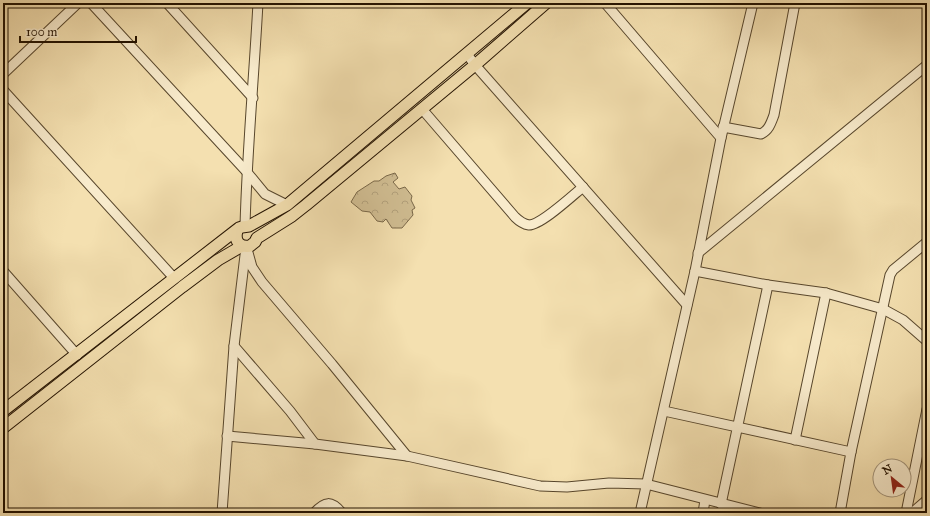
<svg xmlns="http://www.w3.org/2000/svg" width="930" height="516" font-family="'IM FELL Great Primer',serif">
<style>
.forest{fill:url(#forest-crowns);stroke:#7a6849}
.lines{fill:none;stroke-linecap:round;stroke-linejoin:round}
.minor-casing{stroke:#57462c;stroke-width:11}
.major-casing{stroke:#231200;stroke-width:13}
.minor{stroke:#f8ebcc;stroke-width:9}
.major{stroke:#f4e0b0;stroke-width:11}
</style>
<defs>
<pattern id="forest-crowns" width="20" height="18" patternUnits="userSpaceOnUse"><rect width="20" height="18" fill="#d0bd92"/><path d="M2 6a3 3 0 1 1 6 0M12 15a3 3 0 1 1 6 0" fill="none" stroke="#b2a17c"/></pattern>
</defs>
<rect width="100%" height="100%" fill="#f4e0b0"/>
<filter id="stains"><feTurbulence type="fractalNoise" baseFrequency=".005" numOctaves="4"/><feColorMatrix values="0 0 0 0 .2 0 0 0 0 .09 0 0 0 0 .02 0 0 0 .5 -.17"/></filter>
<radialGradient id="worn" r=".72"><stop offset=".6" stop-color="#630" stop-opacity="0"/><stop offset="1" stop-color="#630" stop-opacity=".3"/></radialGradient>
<polygon class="forest" points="395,173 398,178 393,182 399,189 405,187 412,196 411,200 415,208 412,210 413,215 402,228 392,228 386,219 383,222 377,221 370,212 362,211 351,202 357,192 374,181 379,181 386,176"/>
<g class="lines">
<defs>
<g id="minor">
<polyline points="91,3 246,171 265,194 287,205"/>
<polyline points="167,3 253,98"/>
<polyline points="605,3 721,138"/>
<polyline points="467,54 475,65 687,305"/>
<polyline points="3,74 78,3"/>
<polyline points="3,90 174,278"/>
<path d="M422,109L515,217C519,221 523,224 529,225C541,225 572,196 583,187"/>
<path d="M723,127L761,134C769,130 771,123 774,115L795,3"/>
<path d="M245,226C247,151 254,77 258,3"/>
<polyline points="247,249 252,267 262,282 332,364 407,456"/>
<polyline points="698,253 927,65"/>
<polyline points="3,271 77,355"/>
<polyline points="695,271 768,285 826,293 883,309 903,320 927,341"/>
<polyline points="234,346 290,411 315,444"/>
<polyline points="664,411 851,452"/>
<polyline points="227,436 315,444 407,456 540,486 567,487 609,483 646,484 760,513"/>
<polyline points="795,440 826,293"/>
<polyline points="721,504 768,285"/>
<polyline points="222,513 234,346 246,247"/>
<path d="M314,513C325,501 331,500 342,513"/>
<polyline points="640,513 695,271 721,138 753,3"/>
<polyline points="703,513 705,500"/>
<polyline points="840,513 851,452 890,275 893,270 927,242"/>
<polyline points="906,513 927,409"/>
<polyline points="912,513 927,500"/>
</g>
<g id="major">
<path d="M237,231C234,241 240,248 250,246L255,242L257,238L292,216L306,205L475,65L546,3"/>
<polyline points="3,411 239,228 242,227 249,226 287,205 527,3"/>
<polyline points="3,428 182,287 218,260 242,246"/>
</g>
</defs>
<use href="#minor" class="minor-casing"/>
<use href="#major" class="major-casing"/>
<use href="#minor" class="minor"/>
<use href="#major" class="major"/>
</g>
<rect width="930" height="516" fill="none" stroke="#f4e0b0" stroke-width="16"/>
<rect x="4" y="4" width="922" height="508" fill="none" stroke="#231200" stroke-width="2"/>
<rect x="8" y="8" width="914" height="500" fill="none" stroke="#231200"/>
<g transform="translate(892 478) rotate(331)"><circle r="19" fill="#f8ebcc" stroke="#a3947a"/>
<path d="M0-3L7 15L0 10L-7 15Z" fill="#8f2418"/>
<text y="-6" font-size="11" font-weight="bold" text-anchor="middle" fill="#231200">N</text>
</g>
<path d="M20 36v6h116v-6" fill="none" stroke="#231200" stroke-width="2"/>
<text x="26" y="36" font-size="12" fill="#231200" stroke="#f8ebcc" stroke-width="3" paint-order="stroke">100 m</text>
<rect width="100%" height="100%" filter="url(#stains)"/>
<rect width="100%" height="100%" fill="url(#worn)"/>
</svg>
